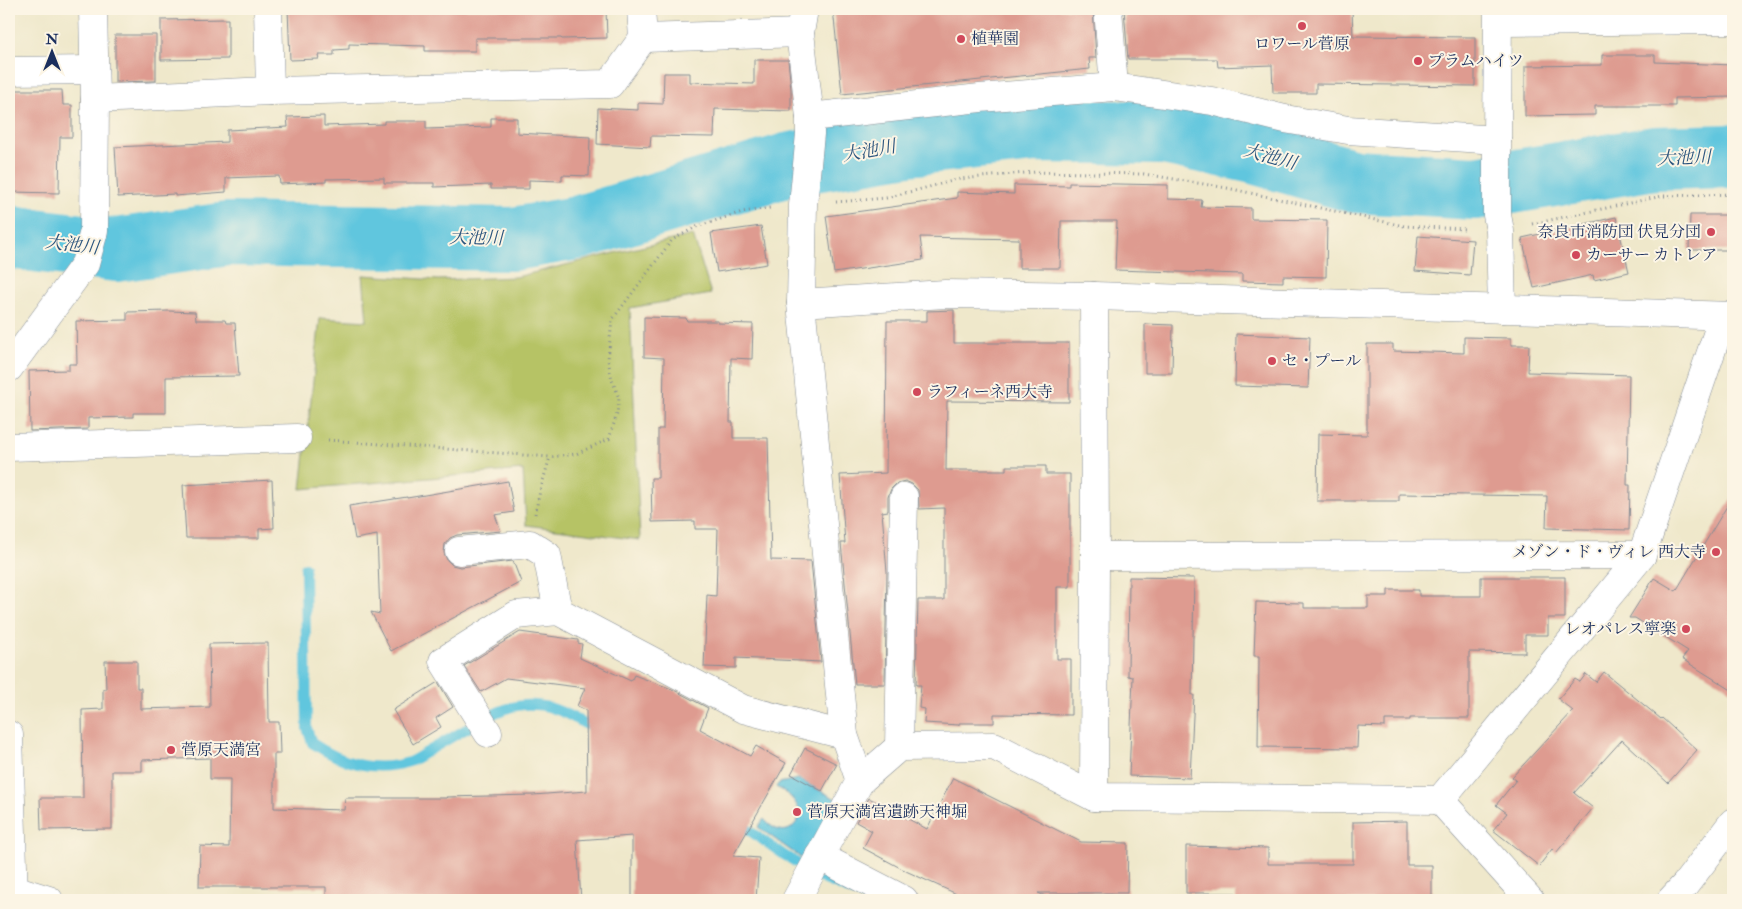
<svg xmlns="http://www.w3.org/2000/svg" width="1742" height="909" font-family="'IM FELL Double Pica','Noto Serif JP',serif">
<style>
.green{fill:#b6c365;stroke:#687962}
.water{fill:#60c6de;stroke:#3e7a9e}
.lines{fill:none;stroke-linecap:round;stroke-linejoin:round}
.stream{stroke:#60c6de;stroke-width:10}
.river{stroke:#60c6de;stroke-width:64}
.building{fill:#de9b90}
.minor-casing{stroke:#858c94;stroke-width:29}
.path{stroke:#858c94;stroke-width:3;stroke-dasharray:1 4;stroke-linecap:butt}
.minor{stroke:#fff;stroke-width:28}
.poi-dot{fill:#d1495b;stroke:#fcf5e5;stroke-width:2}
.labels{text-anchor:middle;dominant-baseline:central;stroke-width:4;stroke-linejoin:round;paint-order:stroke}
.poi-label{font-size:16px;fill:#1b2f5e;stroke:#fcf5e5;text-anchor:start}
.water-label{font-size:18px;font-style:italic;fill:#2c557e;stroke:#fcf5e5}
</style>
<rect width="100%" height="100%" fill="#fcf5e5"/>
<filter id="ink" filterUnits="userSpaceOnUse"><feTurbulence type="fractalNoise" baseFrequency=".02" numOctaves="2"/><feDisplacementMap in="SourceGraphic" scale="10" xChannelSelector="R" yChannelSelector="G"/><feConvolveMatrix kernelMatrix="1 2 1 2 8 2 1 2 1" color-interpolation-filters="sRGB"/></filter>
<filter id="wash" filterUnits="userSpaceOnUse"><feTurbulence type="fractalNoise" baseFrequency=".0096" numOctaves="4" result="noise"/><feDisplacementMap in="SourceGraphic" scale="20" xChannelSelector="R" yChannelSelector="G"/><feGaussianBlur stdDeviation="1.12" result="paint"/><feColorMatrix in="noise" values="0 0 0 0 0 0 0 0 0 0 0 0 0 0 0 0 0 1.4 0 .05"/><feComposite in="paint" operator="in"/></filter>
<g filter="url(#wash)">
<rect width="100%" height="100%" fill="#efe8cb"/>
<polygon class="green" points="693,235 711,294 630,308 640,540 526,525 523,470 301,489 320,318 367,321 363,275 438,280 516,277 619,252"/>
<path class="water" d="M798,779L840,801L804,860L758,827L764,819C771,828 786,837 795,824C798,822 799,816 801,813C795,800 789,793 776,787L779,783Z"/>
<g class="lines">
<g class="stream">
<path d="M305,567L307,728L312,743C342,763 373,773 409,762C417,759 424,753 432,749C447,740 463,731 478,722C496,712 514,703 535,705C558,706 577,720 597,731"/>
<polyline points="737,822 784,855 825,880 872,900"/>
</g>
<polyline class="river" points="9,237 116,250 228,234 513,239 577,228 791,164 908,144 1035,131 1164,133 1254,152 1354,181 1476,188 1655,158 1733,156"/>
</g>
<g id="blocks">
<g class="building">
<polygon points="288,9 606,9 607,38 562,39 561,38 475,38 475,51 425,51 425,46 349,44 349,49 334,50 334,55 318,55 319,59 290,60"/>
<polygon points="833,9 1093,9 1096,58 1089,58 1090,69 842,94"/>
<polygon points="1124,9 1210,9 1210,14 1270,12 1270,9 1352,9 1353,36 1475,37 1475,86 1316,84 1316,93 1273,93 1272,65 1218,67 1217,59 1128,59"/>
<polygon points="228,19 228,59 161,60 161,20"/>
<polygon points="115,35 156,35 156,81 115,82"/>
<polygon points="1602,55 1655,55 1655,62 1733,65 1733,97 1675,98 1675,106 1595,106 1595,115 1525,116 1525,66 1602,65"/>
<polygon points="754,60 788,60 791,89 791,111 715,109 714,137 651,136 650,147 597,144 598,108 638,110 638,103 663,104 664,73 690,73 690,82 754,84"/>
<polygon points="10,90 62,90 63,105 72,105 72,137 60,137 59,193 9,192"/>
<polygon points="324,116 324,126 384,124 384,121 426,121 426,129 491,127 491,118 517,118 517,133 590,137 589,176 562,175 562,181 529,180 529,189 491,189 491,185 434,187 434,183 384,183 384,178 326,179 326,182 280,184 279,176 226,178 226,192 175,196 175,194 118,197 115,147 227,142 227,130 288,127 287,117"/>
<polygon points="1069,183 1168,185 1168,199 1202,200 1201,207 1251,208 1251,219 1327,220 1326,277 1283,276 1283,282 1242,281 1242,274 1115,270 1117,221 1061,221 1060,268 1019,268 1019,239 920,237 923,260 834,273 826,216 957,198 957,192 1014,194 1014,185 1069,186"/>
<polygon points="1690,215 1733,215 1733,250 1689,250"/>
<polygon points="1616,217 1629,272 1594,280 1593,275 1534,288 1522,238"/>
<polygon points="761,226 767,264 717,272 711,233"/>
<polygon points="1418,236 1473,240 1470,275 1415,271"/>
<polygon points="954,310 954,343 1069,343 1069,402 947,401 946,470 1006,470 1006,466 1046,466 1046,474 1070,474 1070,587 1057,587 1057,659 1071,659 1071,715 994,714 994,723 959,723 959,725 924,723 925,709 919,708 921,685 916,685 918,600 944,600 944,508 919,509 918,490 912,484 905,481 897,483 891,489 888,497 888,511 882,512 887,572 885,684 855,684 841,543 845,543 840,475 886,473 887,321 927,321 927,311"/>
<polygon points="169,311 195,312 196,320 225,320 226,323 235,323 239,376 166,377 166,413 133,413 133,417 88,418 88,429 30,431 29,371 69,370 69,364 77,364 76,321 127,320 127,312"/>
<polygon points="644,317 686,318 687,321 718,321 718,323 753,324 752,359 731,358 730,422 733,422 733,438 768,438 771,560 811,561 821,662 736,658 736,668 704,667 707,595 716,596 718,529 695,529 695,521 652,522 651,478 658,478 658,429 663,429 664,358 644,357"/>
<polygon points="1145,324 1173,325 1172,373 1145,373"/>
<polygon points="1236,334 1310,337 1308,388 1235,386"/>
<polygon points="1464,337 1511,338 1511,345 1529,345 1528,372 1629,375 1627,485 1630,485 1629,530 1546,528 1547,496 1399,494 1399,501 1317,501 1318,434 1367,435 1367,344 1393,344 1393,351 1464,353"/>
<polygon points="272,480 274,528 259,529 259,538 186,538 183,485"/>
<polygon points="508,481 514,512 495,515 501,531 457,535 450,538 445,544 444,553 447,560 452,565 460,567 513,561 521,582 391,651 371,612 380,614 377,535 355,539 349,506 407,497 407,498"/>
<polygon points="1733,496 1733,691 1682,659 1688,651 1635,618 1629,618 1654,578 1676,591"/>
<polygon points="1129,577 1194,578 1192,695 1194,695 1190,778 1129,776 1133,677 1128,676"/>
<polygon points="1481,577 1565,577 1565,618 1548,618 1548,635 1525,635 1525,653 1469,652 1469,718 1410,718 1410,720 1385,720 1385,727 1358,726 1357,748 1258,747 1259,656 1254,656 1256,602 1304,603 1304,608 1368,608 1368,596 1388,596 1388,590 1419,590 1419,596 1481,596"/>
<polygon points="520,632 578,640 578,643 582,644 580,658 631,681 634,675 672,689 708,708 700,729 750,756 756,746 786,763 733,856 759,858 756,900 632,900 632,836 577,840 581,900 387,900 326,897 326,887 199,887 200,846 229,847 230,779 210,779 210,758 142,760 142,771 112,771 112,829 41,830 40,798 83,798 82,710 103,709 103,689 106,689 105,661 137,661 137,688 141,688 141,709 210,707 209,644 268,643 269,722 279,722 280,754 274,754 274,808 344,810 345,798 447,798 446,797 533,795 587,791 586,710 577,706 585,688 506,678 481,692 464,666"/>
<polygon points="1604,672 1661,719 1662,718 1697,750 1668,783 1622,740 1574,793 1593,808 1556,853 1552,849 1539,866 1493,830 1507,813 1496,805 1516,780 1512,777 1573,711 1558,699 1575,679 1580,682 1586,674 1596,682"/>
<polygon points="438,682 453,707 436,718 441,727 413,744 393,710"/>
<polygon points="805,748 837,764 822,791 791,774"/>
<polygon points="953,778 1081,842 1128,843 1127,893 1038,893 1055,900 970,900 908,872 863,848 872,831 856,822 869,798 927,829"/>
<polygon points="1407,821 1407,865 1432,865 1432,900 1236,900 1236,893 1186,893 1186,846 1268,848 1268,864 1353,864 1353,822"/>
</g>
</g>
</g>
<g filter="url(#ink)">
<use href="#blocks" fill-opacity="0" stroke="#858c94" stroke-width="1"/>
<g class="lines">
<defs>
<g id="minor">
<polyline points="268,9 270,91"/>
<polyline points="1108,9 1114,87"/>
<polyline points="1499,22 1733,20"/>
<polyline points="643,38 800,33"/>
<polyline points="9,71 94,70"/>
<polyline points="95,99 270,91 610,84 643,38 641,9"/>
<polyline points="810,117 980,98 1114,87 1212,101 1285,119 1348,130 1497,140 1498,9"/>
<polyline points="1497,140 1497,215 1500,231 1502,309"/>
<polyline points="1094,296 1095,556 1094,797"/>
<polyline points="801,303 945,294 1094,296 1733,316"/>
<polyline points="9,368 85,264 94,231 95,99 93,9"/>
<polyline points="9,447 297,438"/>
<polyline points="459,551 530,544 547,555 558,611"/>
<polyline points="1095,556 1642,555"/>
<polyline points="488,733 443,661 516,615 558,611 743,709 844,735"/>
<polyline points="9,735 14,900"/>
<polyline points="899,747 904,497"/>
<polyline points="860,781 899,747 994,746 1094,797 1440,800 1530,900"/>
<polyline points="1440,800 1642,555 1723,317"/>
<polyline points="819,856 904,900"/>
<polyline points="9,889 14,889 49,900"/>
<polyline points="796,900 860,781 844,735 801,303 803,205 810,134 810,117 800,33 804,9"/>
<polyline points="1671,900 1685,885 1733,822"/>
</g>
</defs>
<use href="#minor" class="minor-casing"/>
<g class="path">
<polyline points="836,202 886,198 960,179 1036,172 1144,174 1227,188 1404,226 1466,229"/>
<polyline points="1532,224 1662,196 1733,194"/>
<polyline points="328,440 550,457 576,454 609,439 617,414 619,398 612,380 608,360 612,320 672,240 696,227 742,212 770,208"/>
<polyline points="535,514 540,491 550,457"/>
</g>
<use href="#minor" class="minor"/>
</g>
</g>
<g class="poi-dot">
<circle cx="1302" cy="26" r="5"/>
<circle cx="961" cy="39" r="5"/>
<circle cx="1418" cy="61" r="5"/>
<circle cx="1711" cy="232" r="5"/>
<circle cx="1576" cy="255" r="5"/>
<circle cx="1272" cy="361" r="5"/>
<circle cx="917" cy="392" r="5"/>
<circle cx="1716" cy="552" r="5"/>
<circle cx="1686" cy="629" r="5"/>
<circle cx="171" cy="750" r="5"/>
<circle cx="797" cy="812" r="5"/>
</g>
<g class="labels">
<g class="poi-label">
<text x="971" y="39">植華園</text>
<text x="1302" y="44" text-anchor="middle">ロワール菅原</text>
<text x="1428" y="61">プラムハイツ</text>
<text x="1701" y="232" text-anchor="end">奈良市消防団 伏見分団</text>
<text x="1586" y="255">カーサー カトレア</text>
<text x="1282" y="361">セ・プール</text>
<text x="927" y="392">ラフィーネ西大寺</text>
<text x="1706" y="552" text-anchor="end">メゾン・ド・ヴィレ 西大寺</text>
<text x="1676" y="629" text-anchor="end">レオパレス寧楽</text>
<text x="181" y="750">菅原天満宮</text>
<text x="807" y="812">菅原天満宮遺跡天神堀</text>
</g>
<g class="water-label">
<text transform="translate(869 151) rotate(-10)">大池川</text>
<text transform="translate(1270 157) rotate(15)">大池川</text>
<text transform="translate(1684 158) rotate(-2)">大池川</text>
<text transform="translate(476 238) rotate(1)">大池川</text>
<text transform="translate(72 245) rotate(7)">大池川</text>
</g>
</g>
<rect width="1742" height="909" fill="none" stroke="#fcf5e5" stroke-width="30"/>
<g transform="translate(52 52)" stroke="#fcf5e5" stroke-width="4" paint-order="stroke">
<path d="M0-4L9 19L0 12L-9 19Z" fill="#1b2f5e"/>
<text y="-8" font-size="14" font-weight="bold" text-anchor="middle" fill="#1b2f5e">N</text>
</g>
</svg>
